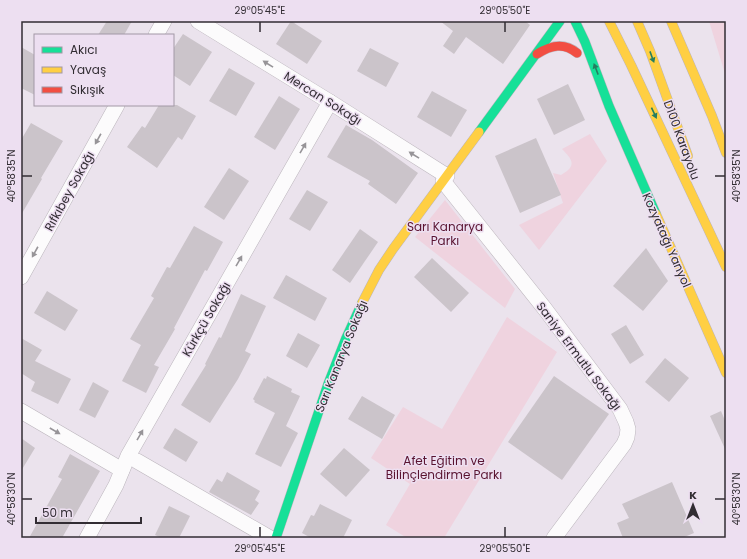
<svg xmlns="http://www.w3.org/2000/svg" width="747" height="559" font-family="Poppins,sans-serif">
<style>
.green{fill:#efd3df}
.building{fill:#cbc4ca}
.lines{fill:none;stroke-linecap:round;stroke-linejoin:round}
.street-casing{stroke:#bbb5bc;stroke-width:16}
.fast-casing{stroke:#bbb5bc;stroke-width:10}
.slow-casing{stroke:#bbb5bc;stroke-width:10}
.jam-casing{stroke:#bbb5bc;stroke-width:10}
.street{stroke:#fcfbfc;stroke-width:15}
.fast{stroke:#16e098;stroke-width:9}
.slow{stroke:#ffcf43;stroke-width:9}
.jam{stroke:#f24e42;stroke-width:9}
.oneway{fill:#257e60}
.oneway2{fill:#979498}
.ticks{fill:none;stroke:#322d33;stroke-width:1.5}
.labels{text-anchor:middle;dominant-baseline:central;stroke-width:3;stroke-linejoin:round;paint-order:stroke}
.street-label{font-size:12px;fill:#322d33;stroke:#eddff1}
.park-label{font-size:12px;fill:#5a1431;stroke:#eddff1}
.neatline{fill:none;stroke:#322d33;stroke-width:1.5}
.ticks-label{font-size:10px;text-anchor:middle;fill:#322d33}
</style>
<rect width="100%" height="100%" fill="#ebe3ed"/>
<g class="green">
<polygon points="709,21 726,21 726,77"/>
<path d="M590,134L607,161L539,250L519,225L563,203L553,173L561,175C577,166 573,160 562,149Z"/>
<polygon points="445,200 515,289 505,308 415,237"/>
<polygon points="507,317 557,352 444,538 407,538 386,525 410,484 371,458 403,407 442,429"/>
</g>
<g class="building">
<polygon points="107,21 132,21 124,35 98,35"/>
<polygon points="291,21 322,41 307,64 276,44"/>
<polygon points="440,21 525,21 530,25 503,64 466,37 454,54 443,46 453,31"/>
<polygon points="183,34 212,52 190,86 173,75 173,49"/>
<polygon points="21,47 35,55 35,95 21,88"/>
<polygon points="370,48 399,63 386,87 357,71"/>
<polygon points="229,68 255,83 236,116 209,101"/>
<polygon points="568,84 585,120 554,135 537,99"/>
<polygon points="432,91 467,110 451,137 417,117"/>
<polygon points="279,96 300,109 275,150 254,137"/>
<polygon points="159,105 177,105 196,116 182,140 178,137 157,168 127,147 142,126 145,128"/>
<polygon points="31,123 63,141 41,178 42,179 21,215 21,140"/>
<polygon points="346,125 372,140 418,173 396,204 368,184 370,181 327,157"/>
<polygon points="536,138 561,195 520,213 495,156"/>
<polygon points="229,168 249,181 224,220 204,207"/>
<polygon points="307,190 328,202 310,231 289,219"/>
<polygon points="194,226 223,242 207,271 205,270 174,328 175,329 154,365 159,367 146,393 122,381 141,345 130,339 154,298 151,296 167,267 170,268"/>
<polygon points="360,229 378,242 350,283 332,270"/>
<polygon points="646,248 668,281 643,311 613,286"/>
<polygon points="432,258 469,293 451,312 414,277"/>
<polygon points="286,275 327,298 315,321 273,298"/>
<polygon points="47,291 78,310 65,331 34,313"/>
<polygon points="241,294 266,306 245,351 251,354 238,379 210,423 181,405 206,365 205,364 219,337 221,338"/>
<polygon points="626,325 644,355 630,364 611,334"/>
<polygon points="298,333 320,345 307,368 286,356"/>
<polygon points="21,338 42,350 35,361 71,379 58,404 31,391 35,382 21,373"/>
<polygon points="665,358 689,378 669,402 645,382"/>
<polygon points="267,376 292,389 291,392 300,396 286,426 298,433 281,467 255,454 275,413 254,402 255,401 253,399 264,378 266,379"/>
<polygon points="554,376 609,414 562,480 508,442"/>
<polygon points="93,382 109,391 95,418 79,410"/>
<polygon points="362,396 395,415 382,439 348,419"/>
<polygon points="721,411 726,423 726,451 710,416"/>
<polygon points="175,428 198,442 186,462 163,448"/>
<polygon points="21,438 35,448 21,471"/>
<polygon points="344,448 370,470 346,497 320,474"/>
<polygon points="70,454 100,471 62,538 29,538 62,479 58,477"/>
<polygon points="227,472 260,491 255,500 259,503 251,515 209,492 217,479 222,482"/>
<polygon points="672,482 694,533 682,538 623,538 617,523 629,518 622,504"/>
<polygon points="320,504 352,520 343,538 311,538 302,533 311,515 314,516"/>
<polygon points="169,506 190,516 179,538 162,538 155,535"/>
</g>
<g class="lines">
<defs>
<g id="street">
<polyline points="198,21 330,102 447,176"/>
<polyline points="156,35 164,21"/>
<polyline points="443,181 545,309 620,409 626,422 628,429 627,437 624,444 554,538"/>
<polyline points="21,277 117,105"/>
<polyline points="21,411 122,470"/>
<polyline points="137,461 270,538"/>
<polyline points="87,538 116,485 128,456 330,102"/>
</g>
<g id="fast">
<polyline points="575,21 585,42 609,106 656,214"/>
<polyline points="479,132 560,21"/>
<polyline points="276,538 328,384 346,338 362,303"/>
</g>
<g id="slow">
<polyline points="609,21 631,65 726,267"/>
<polyline points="637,21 650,51 688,156"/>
<polyline points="671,21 712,116 726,153"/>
<polyline points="656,214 726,373"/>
<polyline points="362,303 379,270 393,249 479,132"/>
</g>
<path id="jam" d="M537,54C551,45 564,42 577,53"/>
</defs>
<use href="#street" class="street-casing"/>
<use href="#fast" class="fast-casing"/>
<use href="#slow" class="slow-casing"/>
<use href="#jam" class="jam-casing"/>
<use href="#street" class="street"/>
<use href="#fast" class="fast"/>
<use href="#slow" class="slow"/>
<use href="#jam" class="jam"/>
</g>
<defs><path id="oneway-solid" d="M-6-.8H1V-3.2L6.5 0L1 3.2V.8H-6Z"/></defs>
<g class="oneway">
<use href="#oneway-solid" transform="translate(652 57) rotate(70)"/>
<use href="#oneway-solid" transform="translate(596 69) rotate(-111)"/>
<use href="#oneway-solid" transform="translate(654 113) rotate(65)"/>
</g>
<g class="oneway2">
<use href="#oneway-solid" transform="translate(268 64) rotate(-148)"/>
<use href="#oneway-solid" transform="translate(98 139) rotate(119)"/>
<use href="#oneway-solid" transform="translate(303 148) rotate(-60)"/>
<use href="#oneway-solid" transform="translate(414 155) rotate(-148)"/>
<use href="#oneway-solid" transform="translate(35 252) rotate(119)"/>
<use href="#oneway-solid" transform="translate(239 261) rotate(-60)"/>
<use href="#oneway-solid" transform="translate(55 431) rotate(30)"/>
<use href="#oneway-solid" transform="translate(140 435) rotate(-60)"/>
</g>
<path class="ticks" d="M260,22V32M505,22V32M22,176H32M715,176H725M22,499H32M715,499H725M260,527V537M505,527V537"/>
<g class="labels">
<g class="street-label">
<text transform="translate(323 98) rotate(32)">Mercan Sokağı</text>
<text transform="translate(682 140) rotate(70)">D100 Karayolu</text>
<text transform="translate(69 191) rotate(-61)">Rıfkıbey Sokağı</text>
<text transform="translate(667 240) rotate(66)">Kozyatağı Yanyol</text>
<text transform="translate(206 319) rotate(-60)">Kürkçü Sokağı</text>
<text transform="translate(341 356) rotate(-68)">Sarı Kanarya Sokağı</text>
<text transform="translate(579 356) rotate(53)">Saniye Ermutlu Sokağı</text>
</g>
<g class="park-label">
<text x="445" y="226">Sarı Kanarya<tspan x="445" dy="14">Parkı</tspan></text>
<text x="444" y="460">Afet Eğitim ve<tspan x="444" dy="14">Bilinçlendirme Parkı</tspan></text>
</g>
</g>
<rect width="747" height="559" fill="none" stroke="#eddff1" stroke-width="44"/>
<rect x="34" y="34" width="140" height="72" fill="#eddff1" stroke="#a298a5"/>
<rect x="42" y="47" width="20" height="6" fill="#16e098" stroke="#a298a5"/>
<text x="70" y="54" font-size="12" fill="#322d33">Akıcı</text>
<rect x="42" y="67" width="20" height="6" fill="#ffcf43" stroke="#a298a5"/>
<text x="70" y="74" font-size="12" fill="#322d33">Yavaş</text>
<rect x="42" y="87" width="20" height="6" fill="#f24e42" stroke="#a298a5"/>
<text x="70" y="94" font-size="12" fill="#322d33">Sıkışık</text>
<g transform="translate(693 505)" stroke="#eddff1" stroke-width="3" paint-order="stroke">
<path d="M0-3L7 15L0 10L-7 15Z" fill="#322d33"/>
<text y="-6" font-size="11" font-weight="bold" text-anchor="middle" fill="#322d33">K</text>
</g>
<path d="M36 517v6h105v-6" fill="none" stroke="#322d33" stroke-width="2"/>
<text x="42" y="517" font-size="12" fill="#322d33" stroke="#eddff1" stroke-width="3" paint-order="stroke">50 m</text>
<rect x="22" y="22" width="703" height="515" class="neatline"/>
<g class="ticks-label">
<text x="260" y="14">29°05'45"E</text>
<text x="505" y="14">29°05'50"E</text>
<text transform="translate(11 176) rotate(-90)" y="4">40°58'35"N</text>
<text transform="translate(736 176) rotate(-90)" y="4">40°58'35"N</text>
<text transform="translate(11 499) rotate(-90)" y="4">40°58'30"N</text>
<text transform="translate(736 499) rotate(-90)" y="4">40°58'30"N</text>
<text x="260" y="552">29°05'45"E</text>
<text x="505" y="552">29°05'50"E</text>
</g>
</svg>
